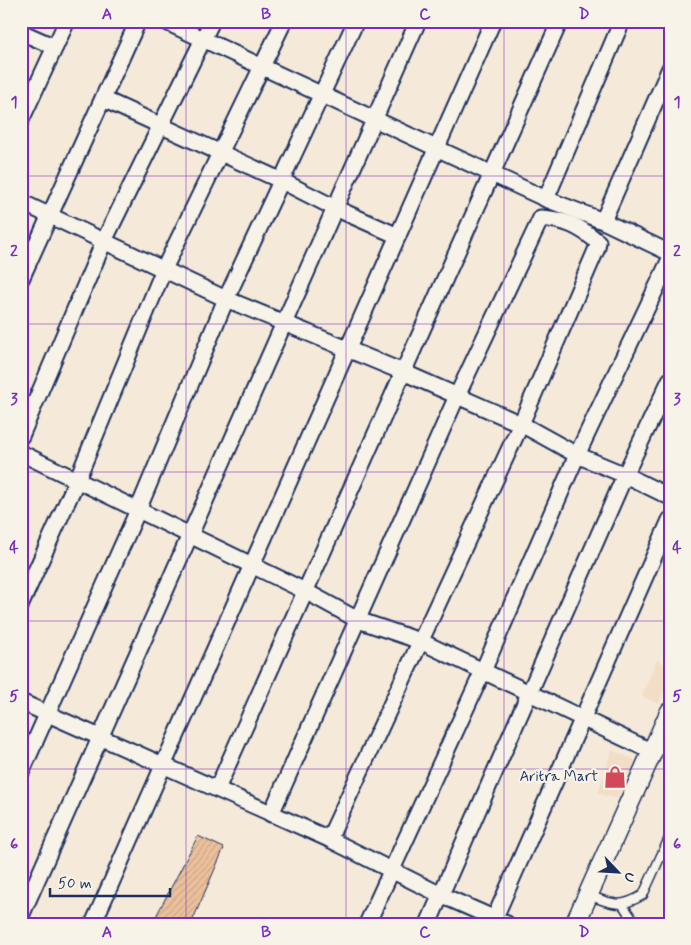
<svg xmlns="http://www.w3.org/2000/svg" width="691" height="945" font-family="Mynerve,sans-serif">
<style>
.built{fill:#f2ddc7}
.building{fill:url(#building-hatch);stroke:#1b2f5e}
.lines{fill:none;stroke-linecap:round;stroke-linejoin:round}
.service-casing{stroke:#1b2f5e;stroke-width:11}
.minor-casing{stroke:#1b2f5e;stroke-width:19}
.tertiary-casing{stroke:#1b2f5e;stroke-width:22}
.service{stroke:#f7f3e8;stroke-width:8}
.minor{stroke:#f7f3e8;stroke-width:15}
.tertiary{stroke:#f7f3e8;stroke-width:19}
.grid{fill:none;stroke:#7b2cbf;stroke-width:1;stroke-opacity:0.55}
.labels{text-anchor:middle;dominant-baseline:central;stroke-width:4.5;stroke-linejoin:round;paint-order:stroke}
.poi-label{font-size:15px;fill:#1b2f5e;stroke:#f7f3e8;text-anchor:end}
.neatline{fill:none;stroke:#7b2cbf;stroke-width:2}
.grid-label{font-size:16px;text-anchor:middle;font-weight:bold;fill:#7b2cbf}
</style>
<defs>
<pattern id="building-hatch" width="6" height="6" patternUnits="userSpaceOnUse" patternTransform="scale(1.25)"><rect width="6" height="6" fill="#ecc19c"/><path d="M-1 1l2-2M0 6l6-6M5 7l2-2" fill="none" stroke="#caa689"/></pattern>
</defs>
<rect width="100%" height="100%" fill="#f5e9d9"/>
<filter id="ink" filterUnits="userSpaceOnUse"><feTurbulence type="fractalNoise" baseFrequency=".02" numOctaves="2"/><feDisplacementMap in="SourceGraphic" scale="10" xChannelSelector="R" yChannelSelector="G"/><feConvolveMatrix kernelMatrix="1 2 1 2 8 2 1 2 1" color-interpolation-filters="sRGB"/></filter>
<g filter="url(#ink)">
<g class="built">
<polygon points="657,660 670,667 670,674 659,704 642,696"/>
<polygon points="612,750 635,760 617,799 598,793"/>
</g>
<polygon class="building" points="198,836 224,848 191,924 152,924"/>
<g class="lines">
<defs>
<g id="service">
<path d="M588,895C613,904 619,909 643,895L670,836"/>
<polyline points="622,904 636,924"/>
</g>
<g id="minor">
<polyline points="164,21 492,174 546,199 603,221 670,253"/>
<polyline points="21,32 55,47"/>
<polyline points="103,99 282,181 335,208 398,236"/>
<polyline points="21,120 67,21"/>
<polyline points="546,199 622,21"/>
<polyline points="21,202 226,299 403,372 521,424 577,455 625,475 670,497"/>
<polyline points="603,221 670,68"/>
<polyline points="21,279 138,21"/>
<polyline points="21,436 104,241 212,21"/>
<polyline points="21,453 305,591 358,620 420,641 653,752"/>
<polyline points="21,604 77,480 164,269 284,21"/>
<polyline points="21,702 329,839 441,895 507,924"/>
<polyline points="21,773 138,510 226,299 356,21"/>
<polyline points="217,789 560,21"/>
<path d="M271,814L457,396L541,218C566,220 579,226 598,242L597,248L521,424L329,839"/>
<polyline points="21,916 418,21"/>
<polyline points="93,924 493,21"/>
<polyline points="367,924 483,671 577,455 670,259"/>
<polyline points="428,924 625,475 670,380"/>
<polyline points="492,924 670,520"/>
</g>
<polyline id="tertiary" points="575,924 670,712"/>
</defs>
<use href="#service" class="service-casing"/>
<use href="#minor" class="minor-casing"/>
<use href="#tertiary" class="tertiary-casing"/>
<use href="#service" class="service"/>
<use href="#minor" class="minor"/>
<use href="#tertiary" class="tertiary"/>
</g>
</g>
<path class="grid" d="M186,21V924M346,21V924M504,21V924M21,176H670M21,324H670M21,472H670M21,621H670M21,769H670"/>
<defs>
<symbol id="shop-bare" viewBox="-9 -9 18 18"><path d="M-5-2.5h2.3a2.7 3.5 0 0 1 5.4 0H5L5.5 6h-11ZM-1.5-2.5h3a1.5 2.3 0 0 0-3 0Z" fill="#d1495b" stroke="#f7f3e8" stroke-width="2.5" paint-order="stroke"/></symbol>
</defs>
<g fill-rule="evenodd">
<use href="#shop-bare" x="599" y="761" width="32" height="32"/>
</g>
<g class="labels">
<g class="poi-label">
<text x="598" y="777">Aritra Mart</text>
</g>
</g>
<rect width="691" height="945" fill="none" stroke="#f7f3e8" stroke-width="55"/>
<g transform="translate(618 872) rotate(115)" stroke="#f7f3e8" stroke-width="4" paint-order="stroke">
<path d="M0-4L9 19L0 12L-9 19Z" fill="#1b2f5e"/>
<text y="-8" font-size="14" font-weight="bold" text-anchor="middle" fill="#1b2f5e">U</text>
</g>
<path d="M50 888v8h120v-8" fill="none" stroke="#1b2f5e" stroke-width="2.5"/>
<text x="58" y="888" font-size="15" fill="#1b2f5e" stroke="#f7f3e8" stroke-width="4" paint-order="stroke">50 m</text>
<rect x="28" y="28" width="636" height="890" class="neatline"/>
<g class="grid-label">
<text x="107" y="19">A</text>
<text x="266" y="19">B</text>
<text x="425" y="19">C</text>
<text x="584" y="19">D</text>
<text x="14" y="107">1</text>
<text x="677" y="107">1</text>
<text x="14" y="256">2</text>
<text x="677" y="256">2</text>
<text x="14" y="404">3</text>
<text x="677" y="404">3</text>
<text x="14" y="552">4</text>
<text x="677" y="552">4</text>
<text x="14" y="701">5</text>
<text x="677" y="701">5</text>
<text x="14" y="849">6</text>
<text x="677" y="849">6</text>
<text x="107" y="937">A</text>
<text x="266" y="937">B</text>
<text x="425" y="937">C</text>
<text x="584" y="937">D</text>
</g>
</svg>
